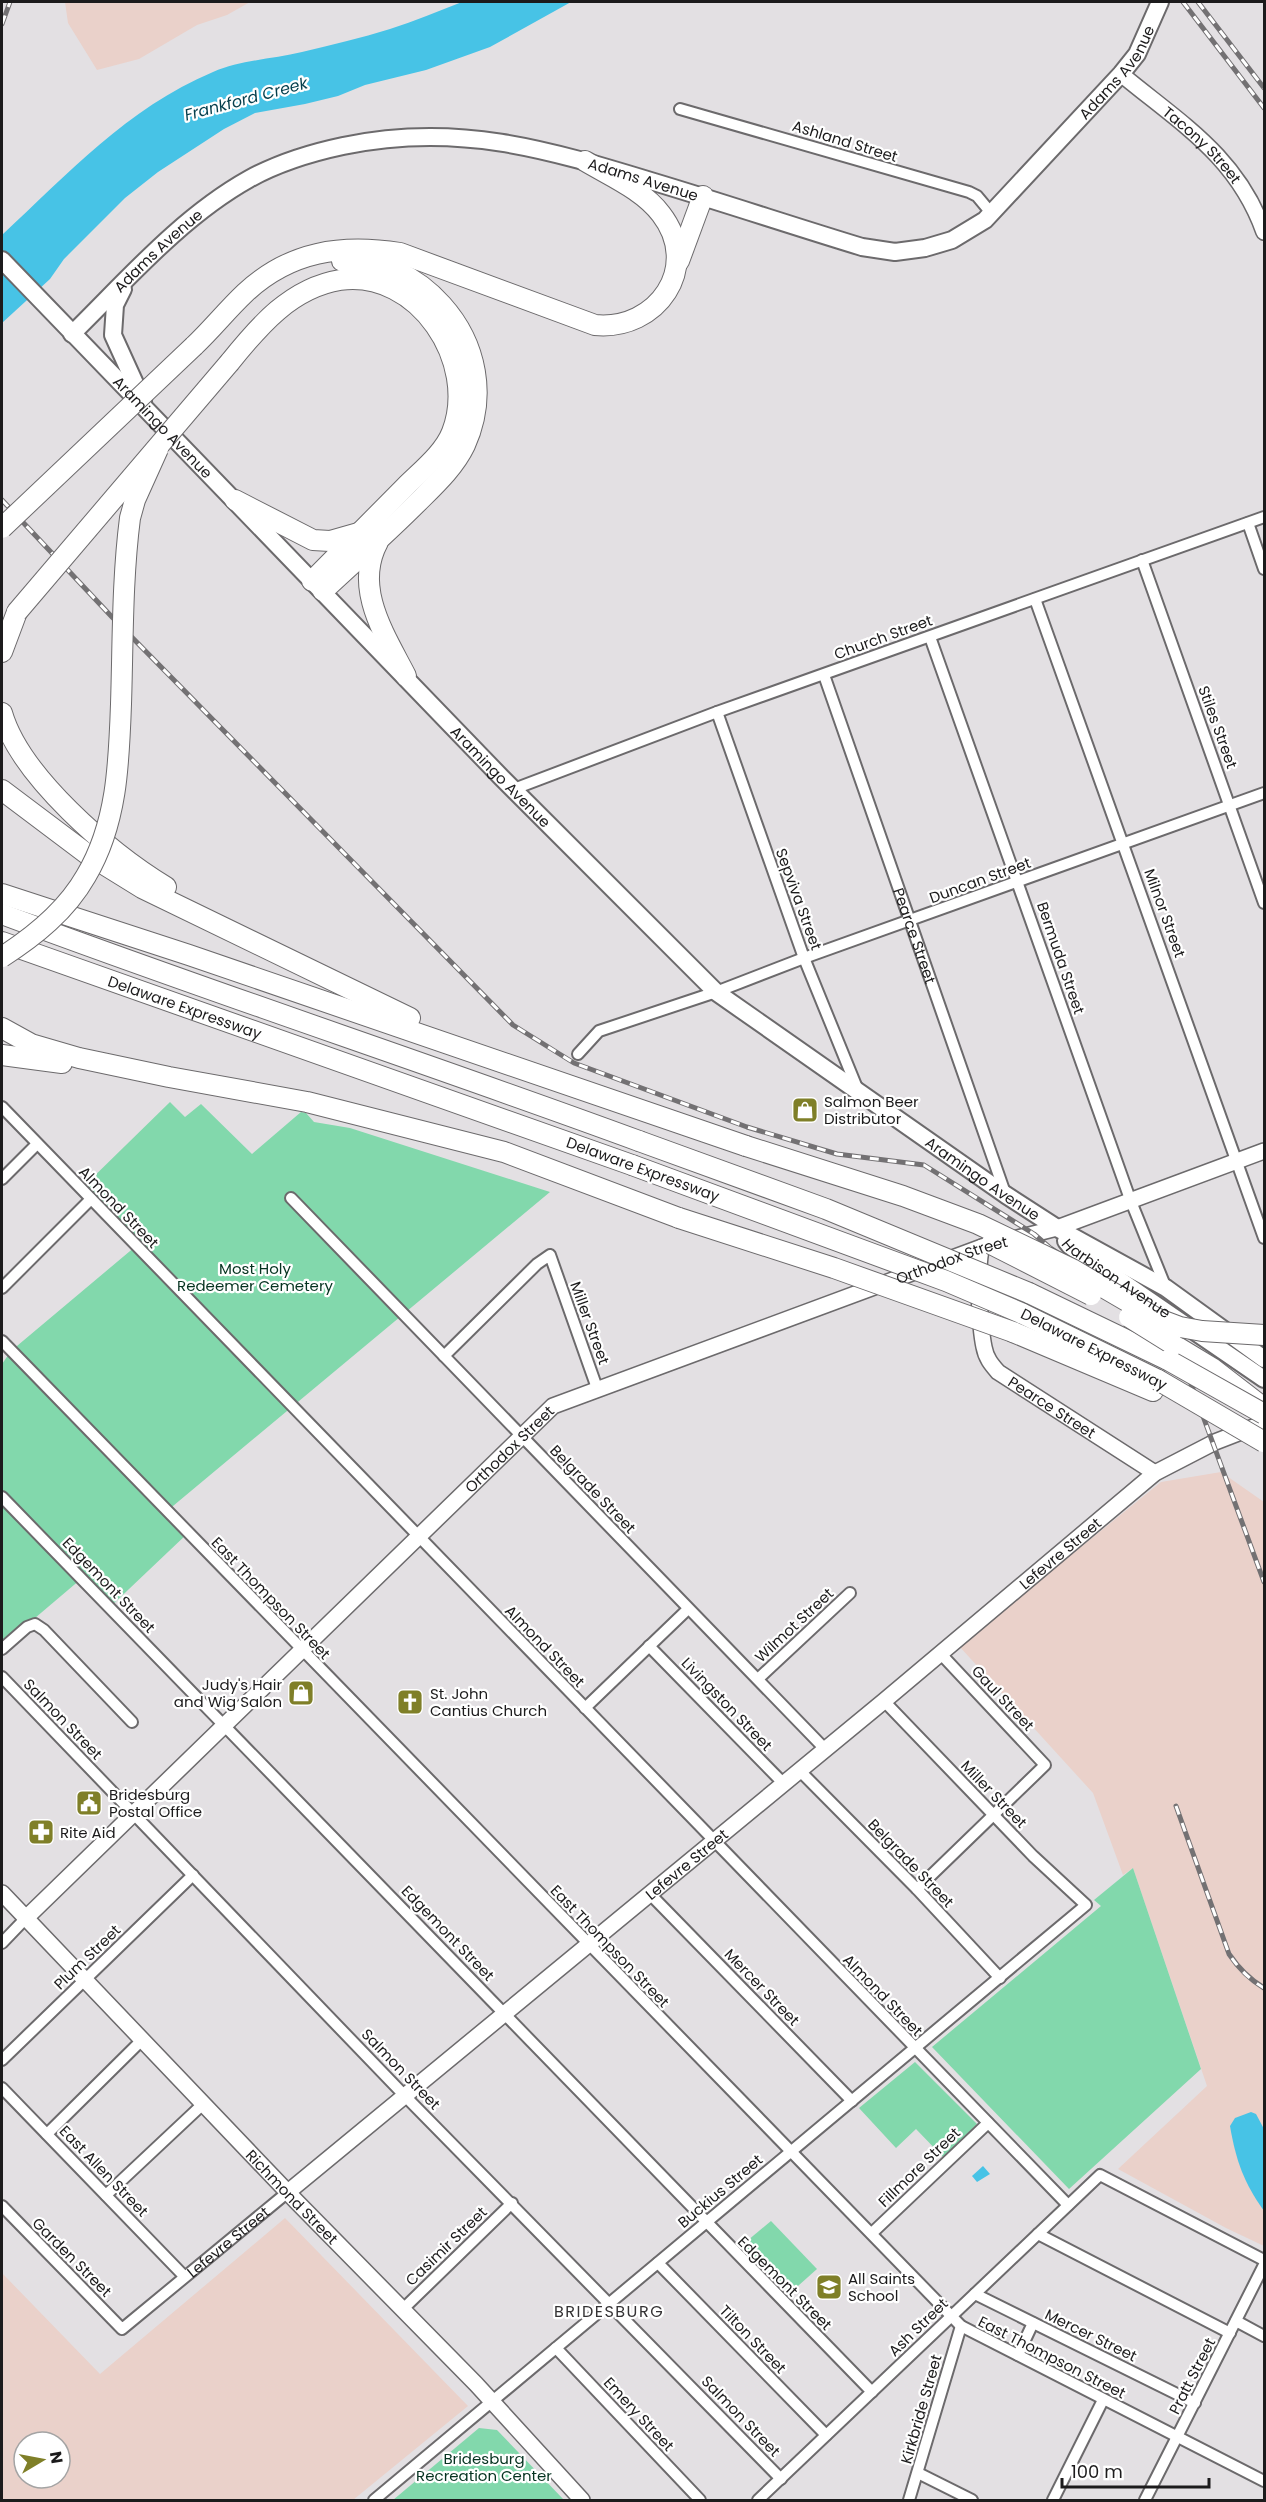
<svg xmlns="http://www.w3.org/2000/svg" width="1266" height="2502" font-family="Poppins,sans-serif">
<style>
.industrial{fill:#ead1ca;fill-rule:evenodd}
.green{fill:#82d8ac}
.water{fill:#47c3e6}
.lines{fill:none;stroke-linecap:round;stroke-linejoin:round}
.street-casing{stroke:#6c6a6c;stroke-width:14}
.secondary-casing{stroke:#6c6a6c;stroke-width:18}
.primary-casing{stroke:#6c6a6c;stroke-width:20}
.highway-casing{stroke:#6c6a6c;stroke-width:22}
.street{stroke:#fff;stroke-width:10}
.secondary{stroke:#fff;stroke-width:15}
.primary{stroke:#fff;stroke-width:16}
.highway{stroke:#fff;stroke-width:20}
.rail-casing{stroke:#737173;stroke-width:5}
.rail{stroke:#fff;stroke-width:3;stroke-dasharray:9;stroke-linecap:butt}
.highway-bridge-casing{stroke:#6c6a6c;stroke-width:22;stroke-linecap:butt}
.highway-bridge{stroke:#fff;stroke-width:20}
.labels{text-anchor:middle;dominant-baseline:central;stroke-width:4.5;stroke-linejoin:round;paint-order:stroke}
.street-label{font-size:15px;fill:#1c1b1c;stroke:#fff}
.poi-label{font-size:15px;fill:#1c1b1c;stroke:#fff;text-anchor:start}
.park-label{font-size:15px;fill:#053320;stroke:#fff}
.water-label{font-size:16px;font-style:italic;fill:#053f4d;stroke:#fff}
.neighbourhood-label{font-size:16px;letter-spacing:1.5px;fill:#353335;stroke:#fff}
</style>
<rect width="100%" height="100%" fill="#e3e0e3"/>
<g class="industrial">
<polygon points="65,2 250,2 227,15 197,25 139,59 97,70 68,23"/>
<polygon points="1221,1472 1264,1502 1264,2246 1226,2228 1118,2169 1207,2086 1133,1868 1123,1875 1093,1793 959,1646 1161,1482"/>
<path d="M285,2218L468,2406L353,2500H2V2273L100,2374ZM24,2442H60V2478H24Z"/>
</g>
<g class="green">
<polygon points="170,1102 185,1117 201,1104 252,1154 301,1112 306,1113 314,1122 350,1128 550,1192 167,1511 188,1533 109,1608 81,1579 2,1646 2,1364 11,1351 136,1246 81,1189"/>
<polygon points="1133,1868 1201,2069 1069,2189 932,2047 1101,1906 1094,1900"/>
<polygon points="915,2062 977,2124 943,2157 916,2129 896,2148 859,2108"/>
<polygon points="771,2221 817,2269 789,2294 741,2246"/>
<polygon points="479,2428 497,2430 564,2500 393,2500"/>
</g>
<g class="water">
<path d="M462,2H571L490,47L426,70L365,85L338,96L305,104L255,113L224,129L158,172L125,198L64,259L50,279L2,323V235C69,173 126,109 213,72C241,60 273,59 302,52C331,45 361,38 390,29C415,21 438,11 462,2Z"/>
<path d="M1251,2112L1256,2114L1264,2129V2211C1244,2183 1236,2161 1230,2126L1235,2118Z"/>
<polygon points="983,2166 990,2174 977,2182 972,2176"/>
</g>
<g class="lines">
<defs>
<g id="street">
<polyline points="680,109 969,192 977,196 992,214"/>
<polyline points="1248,523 1264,569"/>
<polyline points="1142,560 1264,903"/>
<polyline points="1035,599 1264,1238"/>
<polyline points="930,637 1130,1199 1166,1288"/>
<path id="s1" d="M824,675L1005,1193"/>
<polyline points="717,712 804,958 857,1088"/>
<polyline points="514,789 717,712 1264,517"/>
<polyline points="578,1054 599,1031 716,992 804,958 1264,793"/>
<polyline points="2,1107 1068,2205"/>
<polyline points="2,1179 37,1144"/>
<polyline points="291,1198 824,1748"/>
<polyline points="2,1288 91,1199"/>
<polyline points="2,1341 961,2326 1264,2481"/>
<polyline points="444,1356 537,1264 550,1255 597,1388"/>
<polyline points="2,1497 872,2392"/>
<polyline points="649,1646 783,1783"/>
<polyline points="2,1649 27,1627 35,1624 44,1630 132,1722"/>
<polyline points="2,1677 404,2095 781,2479"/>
<polyline points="758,1679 850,1593"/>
<polyline points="585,1708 688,1609"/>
<polyline points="799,1770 917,1889 1000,1978"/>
<polyline points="917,1889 1045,1765 940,1653"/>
<polyline points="650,1894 852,2101"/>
<polyline points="2,1943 25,1919"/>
<polyline points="2,2060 193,1875"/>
<polyline points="2,2088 184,2276"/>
<polyline points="47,2134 143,2039"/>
<polyline points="106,2195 203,2104"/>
<path id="s2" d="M2,2206L122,2329L288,2192"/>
<polyline points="872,2233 988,2123"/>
<polyline points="1038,2234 1230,2333"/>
<polyline points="658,2263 826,2435"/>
<polyline points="975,2294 1195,2403"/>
<polyline points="402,2310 512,2203"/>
<polyline points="1236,2321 1264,2336"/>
<polyline points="556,2348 700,2500"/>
<polyline points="1018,2355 1033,2323"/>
<polyline points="918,2473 972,2500"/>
<polyline points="374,2500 1086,1905 1033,1856 884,1701"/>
<polyline points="758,2500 1100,2175 1264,2260"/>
<polyline points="909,2500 961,2326"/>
<polyline points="1053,2500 1103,2400"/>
<polyline points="1145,2500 1264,2265"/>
</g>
<g id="secondary">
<path id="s3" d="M1121,74C1180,123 1237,156 1264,232"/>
<path id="s4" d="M982,1247C976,1264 980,1328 984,1347C986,1358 991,1364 998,1372L1155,1473"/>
<path id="s5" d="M2,1893L296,2201L476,2384L582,2500"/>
<path id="s6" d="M25,1919L553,1406L982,1247L1057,1228L1264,1151"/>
<path id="s7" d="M288,2192L884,1701L1155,1473L1215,1442L1264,1423"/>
</g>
<g id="primary">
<path id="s8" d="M2,260L502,778L716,992L1006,1195L1057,1228L1166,1288L1264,1359"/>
<polyline points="123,289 115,305 113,335 143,401"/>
<path id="s9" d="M72,334C127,280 181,217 249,179C278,163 310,153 343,146C457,122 546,149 654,182C724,203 793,226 862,247L895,252L925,248L952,240L985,220L1121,74L1137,54L1160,2"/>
<path id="s10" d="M1066,1241L1070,1246L1264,1379"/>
</g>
<g id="highway">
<polyline points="679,261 703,196"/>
<path d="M194,346C212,329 227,310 245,293C290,251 341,244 400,253L595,325C657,331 702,267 661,214C643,190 610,176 585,161"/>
<path d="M230,362C259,326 291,288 340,280C418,269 479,362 452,432C444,453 421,471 405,487C374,518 343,550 312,581"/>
<polyline points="235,500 313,540 330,541 358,533"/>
<path d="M378,542C353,588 385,635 406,676"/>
<path d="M323,591C354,562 386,534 416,504C434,486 454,468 465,445C487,397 477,344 442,305C417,277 381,258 342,261"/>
<polyline points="2,652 17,612"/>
<path d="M2,713C20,776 110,853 166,887"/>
<polyline points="2,790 87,854 142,888 410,1018"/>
<polyline points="2,894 189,955 746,1146"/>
<path d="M2,914C213,993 427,1063 639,1141"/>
<path id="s11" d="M2,942L632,1165"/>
<polyline points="2,1028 31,1044 79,1058 169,1077 307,1102 504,1152 679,1218"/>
<polyline points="2,1055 62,1063"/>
<polyline points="1029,1293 1168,1360"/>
<polyline points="1021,1313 1158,1380"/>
<polyline points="1013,1332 1153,1391"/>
<polyline points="1174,1345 1212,1368 1264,1408"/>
</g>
</defs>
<use href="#street" class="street-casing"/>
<use href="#secondary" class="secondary-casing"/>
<use href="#primary" class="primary-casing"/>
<use href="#highway" class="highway-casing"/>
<use href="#street" class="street"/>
<use href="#secondary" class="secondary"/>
<use href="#primary" class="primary"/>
<use href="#highway" class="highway"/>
<defs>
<g id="rail">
<polyline points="1183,2 1264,108"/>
<polyline points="1198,2 1264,88"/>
<polyline points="2,24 10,2"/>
<polyline points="2,500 112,617 513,1025 574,1063 747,1127 837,1154 924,1165 1034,1234 1049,1247 1132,1302 1161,1332 1186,1370 1264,1582"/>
<path d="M1176,1806L1229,1954C1239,1969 1249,1979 1264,1988"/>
</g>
</defs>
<use href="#rail" class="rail-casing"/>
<use href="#rail" class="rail"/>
<defs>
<g id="highway-bridge">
<polyline points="2,528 194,346"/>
<polyline points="17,612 230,362"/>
<path d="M2,957C35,936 66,911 86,876C117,824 119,764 121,704C123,643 122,580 130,518L135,500L158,449"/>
<polyline points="639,1141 826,1209 1029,1293"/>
<polyline points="746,1146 903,1196 978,1224 1072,1269 1156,1318 1180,1327 1202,1331 1264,1335"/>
<polyline points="632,1165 946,1281 1021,1313"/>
<polyline points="679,1218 834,1268 1013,1332"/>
<polyline points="991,1244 1091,1295"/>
<polyline points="1129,1317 1174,1345"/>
<polyline points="1168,1360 1264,1414"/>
<polyline points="1158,1380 1264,1442"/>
</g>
</defs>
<use href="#highway-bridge" class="highway-bridge-casing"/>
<use href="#highway-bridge" class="highway-bridge"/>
</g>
<defs>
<symbol id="shop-square" viewBox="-11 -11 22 22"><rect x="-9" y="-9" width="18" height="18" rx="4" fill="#7f7f28" stroke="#fff"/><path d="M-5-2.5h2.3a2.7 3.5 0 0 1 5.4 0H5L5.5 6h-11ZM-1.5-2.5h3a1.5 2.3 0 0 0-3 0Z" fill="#fff"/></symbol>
<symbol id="church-square" viewBox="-11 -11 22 22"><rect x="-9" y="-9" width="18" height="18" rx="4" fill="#7f7f28" stroke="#fff"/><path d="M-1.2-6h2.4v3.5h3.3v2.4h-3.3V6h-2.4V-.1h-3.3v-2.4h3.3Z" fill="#fff"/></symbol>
<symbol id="civic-square" viewBox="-11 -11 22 22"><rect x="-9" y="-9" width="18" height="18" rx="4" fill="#7f7f28" stroke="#fff"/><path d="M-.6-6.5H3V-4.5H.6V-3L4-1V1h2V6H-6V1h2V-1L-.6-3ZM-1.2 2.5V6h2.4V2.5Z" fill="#fff"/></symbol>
<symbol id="pharmacy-square" viewBox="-11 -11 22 22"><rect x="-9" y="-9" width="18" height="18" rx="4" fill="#7f7f28" stroke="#fff"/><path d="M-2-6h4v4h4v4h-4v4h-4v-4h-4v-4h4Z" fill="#fff"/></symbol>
<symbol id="school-square" viewBox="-11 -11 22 22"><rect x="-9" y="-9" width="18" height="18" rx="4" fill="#7f7f28" stroke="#fff"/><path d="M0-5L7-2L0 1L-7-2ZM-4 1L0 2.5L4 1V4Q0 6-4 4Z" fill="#fff"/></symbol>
</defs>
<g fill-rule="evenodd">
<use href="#shop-square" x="790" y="1095" width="30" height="30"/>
<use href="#shop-square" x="286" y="1678" width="30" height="30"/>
<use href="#church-square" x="395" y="1687" width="30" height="30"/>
<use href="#civic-square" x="74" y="1788" width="30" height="30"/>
<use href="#pharmacy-square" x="26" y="1817" width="30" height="30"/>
<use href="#school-square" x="814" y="2272" width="30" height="30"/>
</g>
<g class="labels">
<g class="street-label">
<text stroke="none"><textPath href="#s9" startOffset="1200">Adams Avenue</textPath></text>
<text transform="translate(845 141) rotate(17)">Ashland Street</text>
<text stroke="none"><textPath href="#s3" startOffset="108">Tacony Street</textPath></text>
<text stroke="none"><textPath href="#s9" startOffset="642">Adams Avenue</textPath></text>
<text stroke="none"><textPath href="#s9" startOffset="120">Adams Avenue</textPath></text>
<text stroke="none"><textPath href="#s8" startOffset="232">Aramingo Avenue</textPath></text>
<text transform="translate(883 637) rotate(-20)">Church Street</text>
<text transform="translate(1218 727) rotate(70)">Stiles Street</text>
<text stroke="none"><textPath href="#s8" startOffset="718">Aramingo Avenue</textPath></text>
<text transform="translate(980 880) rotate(-20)">Duncan Street</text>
<text transform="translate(799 899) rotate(70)">Sepviva Street</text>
<text transform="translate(1165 913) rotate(70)">Milnor Street</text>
<text stroke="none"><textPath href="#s1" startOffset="276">Pearce Street</textPath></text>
<text transform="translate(1061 958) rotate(71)">Bermuda Street</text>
<text stroke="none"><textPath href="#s11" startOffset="194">Delaware Expressway</textPath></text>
<text transform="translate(643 1169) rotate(20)">Delaware Expressway</text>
<text stroke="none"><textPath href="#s8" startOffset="1348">Aramingo Avenue</textPath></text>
<text transform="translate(119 1207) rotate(46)">Almond Street</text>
<text stroke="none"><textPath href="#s6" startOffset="1161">Orthodox Street</textPath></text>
<text stroke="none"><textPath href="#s10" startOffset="63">Harbison Avenue</textPath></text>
<text transform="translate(590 1323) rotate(70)">Miller Street</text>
<text transform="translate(1094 1349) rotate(27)">Delaware Expressway</text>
<text stroke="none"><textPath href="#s4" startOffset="194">Pearce Street</textPath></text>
<text stroke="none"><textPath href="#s6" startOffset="675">Orthodox Street</textPath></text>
<text transform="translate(593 1489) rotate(46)">Belgrade Street</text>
<text stroke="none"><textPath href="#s7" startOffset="1002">Lefevre Street</textPath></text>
<text transform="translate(109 1585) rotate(46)">Edgemont Street</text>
<text transform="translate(271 1598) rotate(46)">East Thompson Street</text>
<text transform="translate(794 1625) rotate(-43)">Wilmot Street</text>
<text transform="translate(545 1646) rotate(46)">Almond Street</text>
<text transform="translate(1003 1698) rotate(47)">Gaul Street</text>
<text transform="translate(727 1704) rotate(46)">Livingston Street</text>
<text transform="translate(63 1719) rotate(46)">Salmon Street</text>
<text transform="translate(994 1794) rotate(46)">Miller Street</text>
<text transform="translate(911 1863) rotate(46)">Belgrade Street</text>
<text stroke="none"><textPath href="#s7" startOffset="516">Lefevre Street</textPath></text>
<text transform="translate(448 1933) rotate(46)">Edgemont Street</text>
<text transform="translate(610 1946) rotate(46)">East Thompson Street</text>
<text transform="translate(87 1957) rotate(-44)">Plum Street</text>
<text transform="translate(762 1987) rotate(46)">Mercer Street</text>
<text transform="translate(883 1995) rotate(46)">Almond Street</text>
<text transform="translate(401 2069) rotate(46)">Salmon Street</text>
<text transform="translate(919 2167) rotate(-44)">Fillmore Street</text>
<text transform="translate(104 2171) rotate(46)">East Allen Street</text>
<text transform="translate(720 2191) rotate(-40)">Buckius Street</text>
<text stroke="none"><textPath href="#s5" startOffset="420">Richmond Street</textPath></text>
<text stroke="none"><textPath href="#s2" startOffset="309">Lefevre Street</textPath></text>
<text transform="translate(446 2246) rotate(-44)">Casimir Street</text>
<text transform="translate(72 2257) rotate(45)">Garden Street</text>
<text transform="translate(785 2283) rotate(45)">Edgemont Street</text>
<text transform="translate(918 2327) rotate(-44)">Ash Street</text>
<text transform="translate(1091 2335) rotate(26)">Mercer Street</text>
<text transform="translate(753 2339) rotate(46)">Tilton Street</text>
<text transform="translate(1052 2357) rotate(27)">East Thompson Street</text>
<text transform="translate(1192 2376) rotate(-63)">Pratt Street</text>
<text transform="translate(921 2409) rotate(-74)">Kirkbride Street</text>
<text transform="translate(639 2414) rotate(47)">Emery Street</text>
<text transform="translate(741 2416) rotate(46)">Salmon Street</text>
</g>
<g class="poi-label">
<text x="824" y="1101">Salmon Beer<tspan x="824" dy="17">Distributor</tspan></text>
<text x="282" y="1684" text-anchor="end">Judy's Hair<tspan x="282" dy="17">and Wig Salon</tspan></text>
<text x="430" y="1693">St. John<tspan x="430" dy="17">Cantius Church</tspan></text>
<text x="109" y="1794">Bridesburg<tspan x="109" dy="17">Postal Office</tspan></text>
<text x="60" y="1832">Rite Aid</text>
<text x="848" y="2278">All Saints<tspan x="848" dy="17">School</tspan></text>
</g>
<g class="park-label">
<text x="255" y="1268">Most Holy<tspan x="255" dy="17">Redeemer Cemetery</tspan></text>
<text x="484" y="2458">Bridesburg<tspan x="484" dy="17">Recreation Center</tspan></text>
</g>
<g class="water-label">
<text transform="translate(246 99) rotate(-15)">Frankford Creek</text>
</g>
<g class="neighbourhood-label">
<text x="609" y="2311">BRIDESBURG</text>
</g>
</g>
<rect width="1266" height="2502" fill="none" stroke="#1c1b1c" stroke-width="6"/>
<g transform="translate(42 2460) rotate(80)"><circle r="28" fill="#ffffff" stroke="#a4a4a4" stroke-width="1.5"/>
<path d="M0-4.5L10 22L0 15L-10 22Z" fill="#7f7f28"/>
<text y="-9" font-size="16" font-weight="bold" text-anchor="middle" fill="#1c1b1c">N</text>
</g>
<path d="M1062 2478v9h147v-9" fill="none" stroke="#1c1b1c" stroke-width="3"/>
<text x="1071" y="2478" font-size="18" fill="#1c1b1c" stroke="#ffffff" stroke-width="4.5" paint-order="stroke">100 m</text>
</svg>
